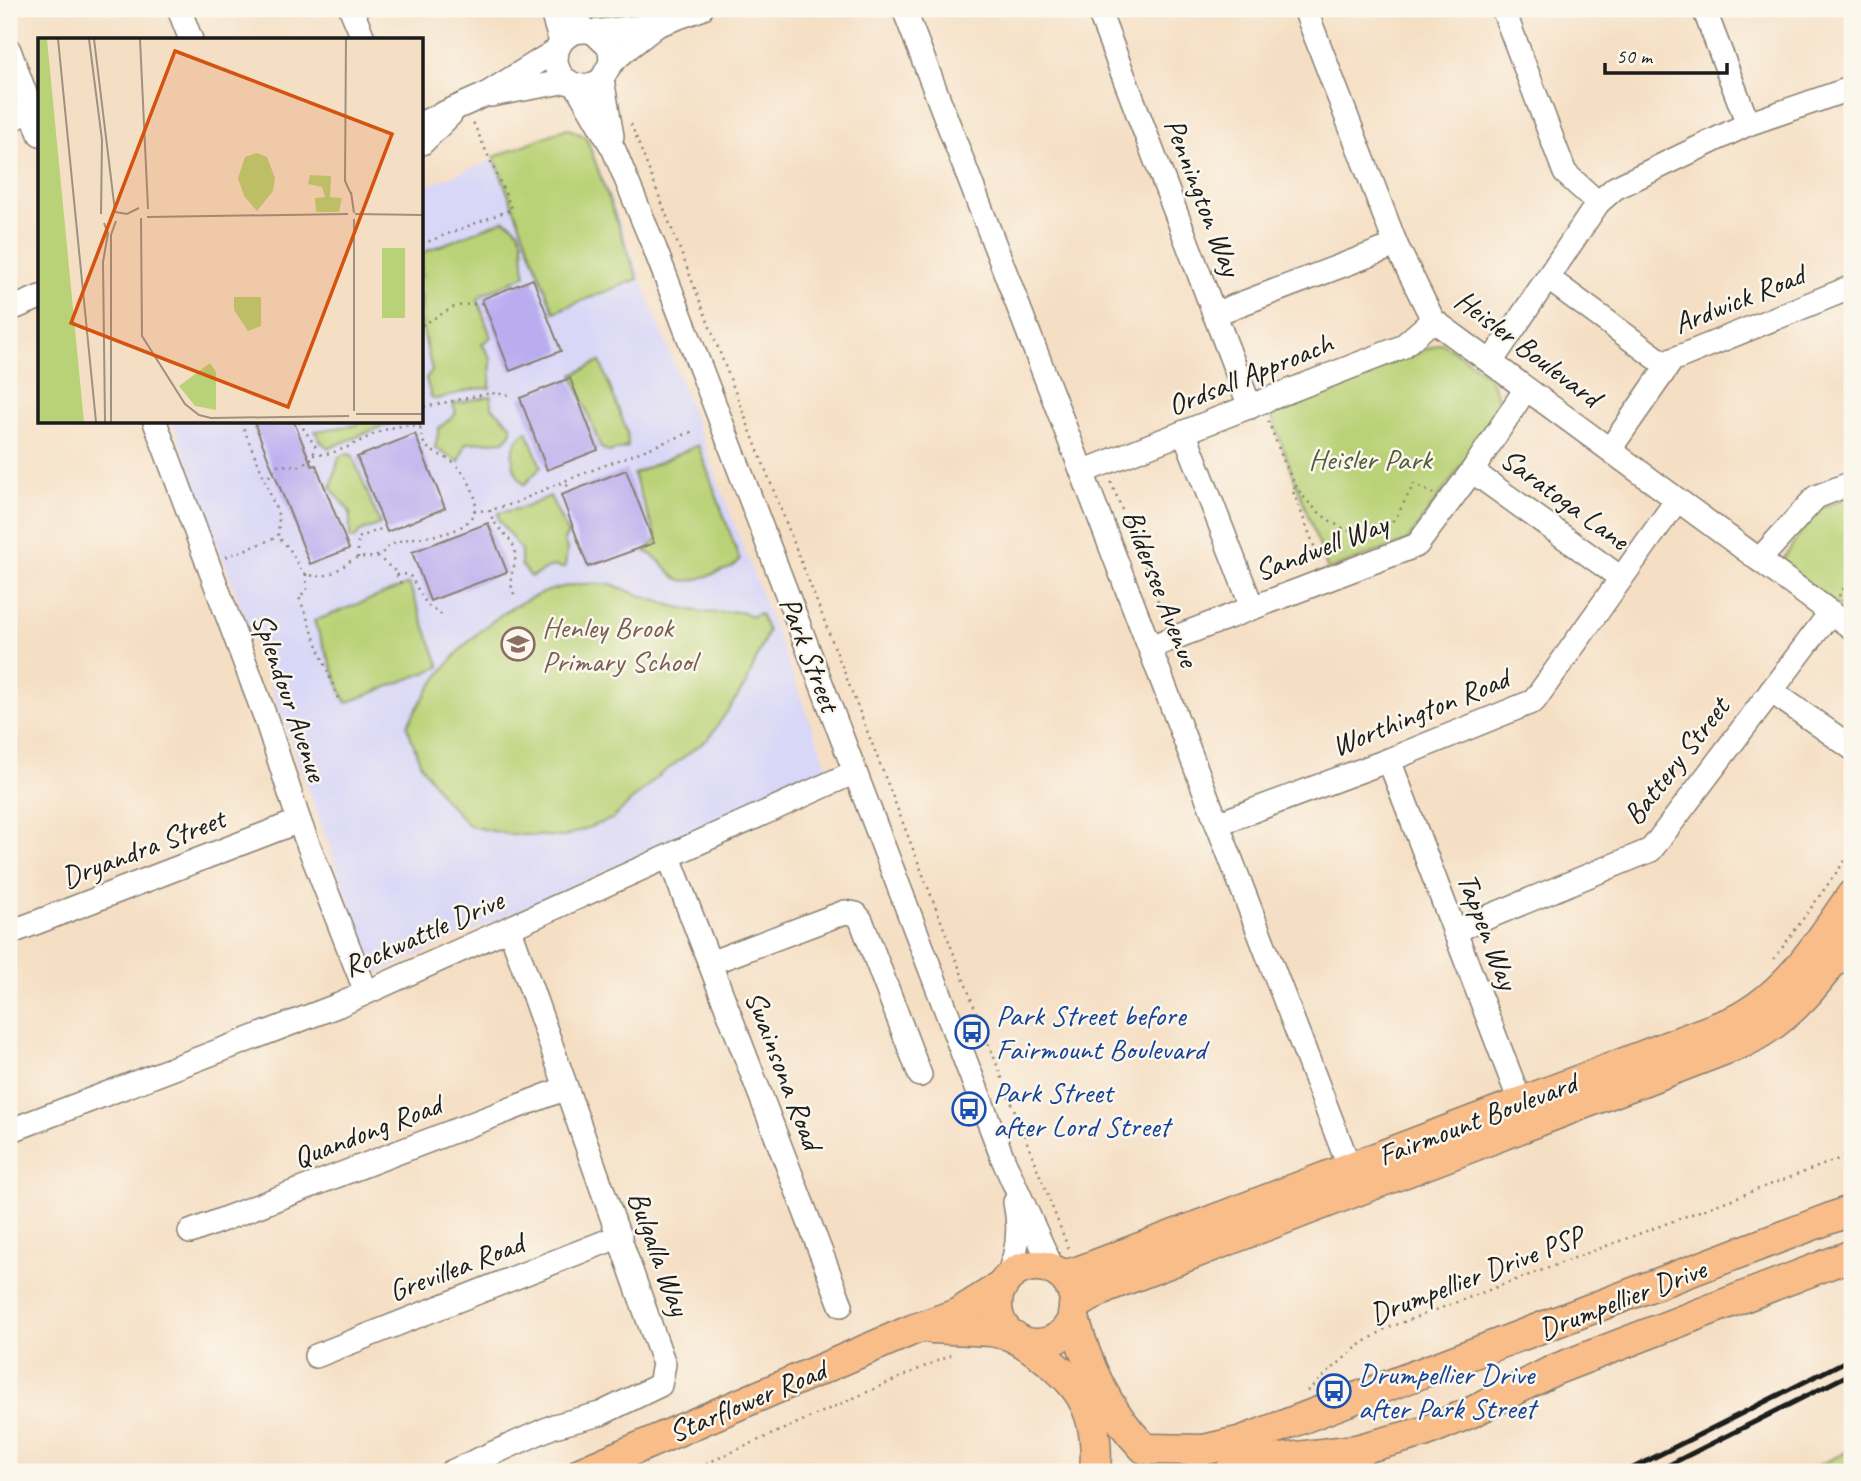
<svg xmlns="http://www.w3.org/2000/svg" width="1861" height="1481" font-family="Caveat,sans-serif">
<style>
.built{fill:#d9d7f7}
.green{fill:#bad277;stroke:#6b774a;stroke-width:2}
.building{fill:#b9adef}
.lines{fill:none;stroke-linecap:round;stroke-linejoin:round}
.minor-casing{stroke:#887e70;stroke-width:26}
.major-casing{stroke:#887e70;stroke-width:33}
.path{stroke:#887e70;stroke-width:2.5;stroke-dasharray:2 5;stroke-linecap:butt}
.minor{stroke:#fff;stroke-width:23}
.major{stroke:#f8bd89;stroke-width:30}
.rail{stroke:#1c1c1c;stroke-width:5}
.labels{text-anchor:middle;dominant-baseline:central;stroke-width:5;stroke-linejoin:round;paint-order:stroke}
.street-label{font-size:30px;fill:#1c1c1c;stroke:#fbf7ec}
.park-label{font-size:30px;fill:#535c3c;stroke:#fbf7ec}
.education-label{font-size:30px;fill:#785e54;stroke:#fbf7ec;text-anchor:start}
.transit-label{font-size:30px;fill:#164399;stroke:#fbf7ec;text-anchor:start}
.inset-road{fill:none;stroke:#9e9181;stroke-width:2}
.view{fill:#d4530e;fill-opacity:0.15;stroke:#d4530e;stroke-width:3.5}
.inset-edge{fill:none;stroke:#1c1c1c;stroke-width:3.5}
</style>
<rect width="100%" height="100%" fill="#fbf7ec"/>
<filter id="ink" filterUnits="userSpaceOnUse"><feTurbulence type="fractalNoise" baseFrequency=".0143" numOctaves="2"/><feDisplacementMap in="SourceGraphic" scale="14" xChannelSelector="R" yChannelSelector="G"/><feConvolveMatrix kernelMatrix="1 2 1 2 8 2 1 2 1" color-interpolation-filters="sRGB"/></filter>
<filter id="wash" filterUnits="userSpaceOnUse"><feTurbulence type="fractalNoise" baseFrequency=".00686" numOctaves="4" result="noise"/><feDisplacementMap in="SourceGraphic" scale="28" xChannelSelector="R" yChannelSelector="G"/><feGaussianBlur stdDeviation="1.57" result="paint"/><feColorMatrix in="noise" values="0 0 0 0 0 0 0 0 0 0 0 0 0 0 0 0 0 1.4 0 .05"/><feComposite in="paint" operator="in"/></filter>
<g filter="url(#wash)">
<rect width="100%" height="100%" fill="#f5dfc4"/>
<polygon class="built" points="567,132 589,142 829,771 376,974 173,422 422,422 422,187"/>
<g class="green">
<polygon points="567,128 586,137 638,279 554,312 494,157"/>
<path d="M504,220C533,232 519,255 526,275L482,295L478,300L491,337L482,344L491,358L490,388L474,389L437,399L431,397L426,378L432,371L422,327V253Z"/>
<path d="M1442,343C1470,363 1501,375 1499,413L1407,541L1328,570L1270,412Z"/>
<polygon points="600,361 627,432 628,447 609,452 601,448 573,375"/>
<polygon points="491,396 492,407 511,425 511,434 504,441 466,443 459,462 435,448 439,428 456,414 453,404"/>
<polygon points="361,422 393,422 329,448 321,442 315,431 357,425"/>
<path d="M527,431L541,467L524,485C509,467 507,445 527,431Z"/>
<path d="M698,445L740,560C733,569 726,569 716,573C664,593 681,570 645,551L657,540L633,474Z"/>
<polygon points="345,454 352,455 380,524 360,532 354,539 350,539 350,512 331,488 339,457"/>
<polygon points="1852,495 1852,616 1780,564 1816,510"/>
<polygon points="550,496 568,534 564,540 567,549 565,568 552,566 531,577 521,565 521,550 499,520 498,513 526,507"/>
<polygon points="409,584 440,667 346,703 314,621"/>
<path d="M611,584C641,596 672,608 704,612C722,615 735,607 752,616L760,613L768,631L746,684L709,738L656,778L612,819L563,837L507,834L470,826L445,800L421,765L407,726C441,662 498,597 573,585C586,583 599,584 611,584Z"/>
<polygon points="1852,1449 1852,1472 1805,1472"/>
</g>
<g id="blocks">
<g class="building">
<polygon points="533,279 561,351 510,371 482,299"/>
<polygon points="570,378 598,450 547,470 520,398"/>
<polygon points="254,422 294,422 312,466 316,465 349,549 310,564"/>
<polygon points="415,434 445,508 387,532 357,457"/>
<polygon points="626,470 654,543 588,567 561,495"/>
<polygon points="488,523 507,572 430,601 412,552"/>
</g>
</g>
</g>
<g filter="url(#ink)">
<use href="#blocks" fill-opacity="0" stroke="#887e70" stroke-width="2"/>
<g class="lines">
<defs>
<g id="minor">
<polyline points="179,9 191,40"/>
<polyline points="351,9 364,40"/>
<polyline points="551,9 561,42"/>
<polyline points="572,9 584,30"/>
<polyline points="904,9 1355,1182"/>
<polyline points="1098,9 1250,407"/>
<polyline points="1305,9 1396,245 1433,320 1852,628"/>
<polyline points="1503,9 1565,173 1598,203"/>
<polyline points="1704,9 1748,124"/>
<polyline points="593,32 657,25 701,9"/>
<polyline points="9,50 40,134"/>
<path d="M611,64L610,48L593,32C547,23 544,86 584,86C589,86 594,84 599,81C605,77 606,69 611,64C624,49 642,38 657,25"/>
<polyline points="602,79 612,136"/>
<polyline points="576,85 614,150 655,249 1003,1159 1053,1270"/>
<polyline points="491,95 568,81"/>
<polyline points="9,120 32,111"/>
<polyline points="422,123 485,95 557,50"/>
<polyline points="422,143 451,114"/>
<polyline points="1549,279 1666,365"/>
<polyline points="9,310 40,297"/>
<polyline points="1214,314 1396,245"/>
<polyline points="1491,362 1598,203 1615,188 1748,124 1852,88"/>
<polyline points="155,422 266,719 299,821 366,992"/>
<polyline points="1185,434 1252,607"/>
<polyline points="1610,449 1672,360 1852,287"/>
<polyline points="1472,471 1621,578"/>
<polyline points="1082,472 1402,347 1433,320"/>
<polyline points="1759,560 1816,497 1852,483"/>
<polyline points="1150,647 1417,545 1472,471 1525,390"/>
<polyline points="1771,691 1852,748"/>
<polyline points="1389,760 1526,1117"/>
<polyline points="1217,824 1389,760 1534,701 1677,500"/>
<polyline points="669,857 841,1305"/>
<polyline points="1454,931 1651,850 1831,612"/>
<polyline points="9,933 299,821"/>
<polyline points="710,963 845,912 856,914 861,920 920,1075"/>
<polyline points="9,1131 339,1005 855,772"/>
<polyline points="190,1232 566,1088"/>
<path d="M1005,1281C1018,1256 1021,1231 1015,1202"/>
<polyline points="316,1356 620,1236"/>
<polyline points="451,1472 554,1426 600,1414 660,1385 664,1364 510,929"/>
</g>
<g id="major">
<circle cx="1036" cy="1305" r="39"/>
<path d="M1057,1272L1066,1275L1080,1271L1734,1021C1788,994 1818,943 1852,895"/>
<path d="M1074,1306L1106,1287L1744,1042C1793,1018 1821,978 1852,935"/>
<path d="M1073,1314C1087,1367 1106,1409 1144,1448"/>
<polyline points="931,1328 991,1331 1014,1336"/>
<path d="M1021,1341C1074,1376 1101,1405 1095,1472"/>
<polyline points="1149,1449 1203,1450 1242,1441 1852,1210"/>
<polyline points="582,1472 912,1330 957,1314 1003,1285"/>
<polyline points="1230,1472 1263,1461 1356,1450 1424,1432 1472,1412 1554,1370 1852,1255"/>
</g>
</defs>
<use href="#minor" class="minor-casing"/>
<use href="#major" class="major-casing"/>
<g class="path">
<polyline points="721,13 731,9"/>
<polyline points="631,124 1069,1250"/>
<polyline points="422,244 512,209 473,122"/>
<polyline points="422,325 456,306 482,303"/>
<polyline points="424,407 491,393 511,395"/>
<path d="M1268,421C1277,442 1284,466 1296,486C1311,511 1359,552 1389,525C1399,515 1407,496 1414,484L1433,494"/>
<polyline points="241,422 265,480"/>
<path d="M299,422L316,447L312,458L299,466L278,465L265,481L279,517L278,537L289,548L303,573C325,581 335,572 352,560C360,555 369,559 377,556C384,553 388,546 395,543C415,533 465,542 475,509C479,495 464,471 453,462C445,456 433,454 426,446C413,430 428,407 422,389"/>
<path d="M313,455C353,456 379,418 421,427"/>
<polyline points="1111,482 1165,619"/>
<polyline points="559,483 694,431"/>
<polyline points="1295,487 1292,489 1320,561"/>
<polyline points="474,510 488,511 515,503 559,483 569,486"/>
<path d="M490,510C492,529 513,535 515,552C517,571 505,575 515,596"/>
<polyline points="377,556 395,571 401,584"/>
<polyline points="226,557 278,537"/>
<polyline points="358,558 358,538 383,528"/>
<polyline points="306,574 307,590 299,597 339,701"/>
<polyline points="397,575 409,574 427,605 442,615"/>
<polyline points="1839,596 1843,589 1852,587"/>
<polyline points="1774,959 1852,851"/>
<polyline points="1307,1391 1357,1347 1385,1329 1852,1154"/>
<polyline points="687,1472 953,1354"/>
</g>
<use href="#minor" class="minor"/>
<use href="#major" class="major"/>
<g class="rail">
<polyline points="1625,1472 1852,1358"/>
<polyline points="1655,1472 1852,1373"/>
</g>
</g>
</g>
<defs>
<symbol id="school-ring" viewBox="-11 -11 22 22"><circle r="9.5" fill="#fbf7ec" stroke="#8d6e63" stroke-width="1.5"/><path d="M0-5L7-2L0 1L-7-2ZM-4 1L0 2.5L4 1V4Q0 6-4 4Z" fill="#8d6e63"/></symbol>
<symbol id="bus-ring" viewBox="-11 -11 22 22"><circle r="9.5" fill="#fbf7ec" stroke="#1a4fb4" stroke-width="1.5"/><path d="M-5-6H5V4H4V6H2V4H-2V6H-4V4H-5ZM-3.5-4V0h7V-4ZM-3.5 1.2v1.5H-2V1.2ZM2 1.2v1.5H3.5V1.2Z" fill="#1a4fb4"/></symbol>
</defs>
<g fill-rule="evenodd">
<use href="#school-ring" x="499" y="625" width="38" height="38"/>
<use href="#bus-ring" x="953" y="1013" width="38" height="38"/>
<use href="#bus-ring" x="950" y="1090" width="38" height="38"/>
<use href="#bus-ring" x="1315" y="1372" width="38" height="38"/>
</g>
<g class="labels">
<g class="street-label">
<text transform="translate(1203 197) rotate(69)">Pennington Way</text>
<text transform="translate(1739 299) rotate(-22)">Ardwick Road</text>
<text transform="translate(1528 348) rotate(37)">Heisler Boulevard</text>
<text transform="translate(1250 374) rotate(-22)">Ordsall Approach</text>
<text transform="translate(1565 499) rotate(36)">Saratoga Lane</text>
<text transform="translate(1321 547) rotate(-21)">Sandwell Way</text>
<text transform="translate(1161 588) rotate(69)">Bildersee Avenue</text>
<text transform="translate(810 654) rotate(69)">Park Street</text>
<text transform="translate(290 697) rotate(71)">Splendour Avenue</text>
<text transform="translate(1420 712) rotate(-22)">Worthington Road</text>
<text transform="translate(1676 761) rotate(-52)">Battery Street</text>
<text transform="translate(143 848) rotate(-21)">Dryandra Street</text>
<text transform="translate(1488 931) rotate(69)">Tappen Way</text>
<text transform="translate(423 933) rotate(-24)">Rockwattle Drive</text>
<text transform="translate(784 1070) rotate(69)">Swainsona Road</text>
<text transform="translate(1477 1119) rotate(-21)">Fairmount Boulevard</text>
<text transform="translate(367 1131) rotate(-21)">Quandong Road</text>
<text transform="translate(659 1253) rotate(70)">Bulgalla Way</text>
<text transform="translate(456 1267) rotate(-21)">Grevillea Road</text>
<text transform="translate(1476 1275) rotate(-21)">Drumpellier Drive PSP</text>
<text transform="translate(1622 1299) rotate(-21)">Drumpellier Drive</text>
<text transform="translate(747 1401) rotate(-23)">Starflower Road</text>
</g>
<g class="park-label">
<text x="1370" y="459">Heisler Park</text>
</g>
<g class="education-label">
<text x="542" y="627">Henley Brook<tspan x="542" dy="34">Primary School</tspan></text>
</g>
<g class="transit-label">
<text x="996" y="1015">Park Street before<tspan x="996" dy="34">Fairmount Boulevard</tspan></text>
<text x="993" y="1092">Park Street<tspan x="993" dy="34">after Lord Street</tspan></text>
<text x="1358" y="1374">Drumpellier Drive<tspan x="1358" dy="34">after Park Street</tspan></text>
</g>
</g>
<g transform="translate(38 38)">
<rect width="385" height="385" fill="#f5dfc4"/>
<path d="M0,1H9L46,384H0ZM219,115L229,119L237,140L235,153L219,173L206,158L200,140L207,119ZM272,137L293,138L292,159L304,160L301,174H278L277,160L287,159L284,149L270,146ZM344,210H367V280H344ZM196,259H223V288L210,293L196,272ZM172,325L178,334V372L157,368L141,348Z" fill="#bad277"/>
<path class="inset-road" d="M20,1L58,384M51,1L64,102L63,176M56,1L77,173M102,1L110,171M308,1L307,143L313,156M313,154L316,175M77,174L89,176L101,170M317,176L385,177M109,179L310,176M103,180L104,298L147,366L161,377L173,380L311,378M66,185L70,195L65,224L67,384M316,373V181M318,376H385M73,384V197L78,183"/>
<path class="view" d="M137,13L354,96L250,369L33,285Z"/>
<rect width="385" height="385" class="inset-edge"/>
</g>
<rect width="1861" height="1481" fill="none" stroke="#fbf7ec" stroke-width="35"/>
<path d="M1605 63v10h122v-10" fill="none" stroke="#1c1c1c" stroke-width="3.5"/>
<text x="1616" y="63" font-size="21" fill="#1c1c1c" stroke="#fbf7ec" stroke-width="5" paint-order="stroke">50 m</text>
</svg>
